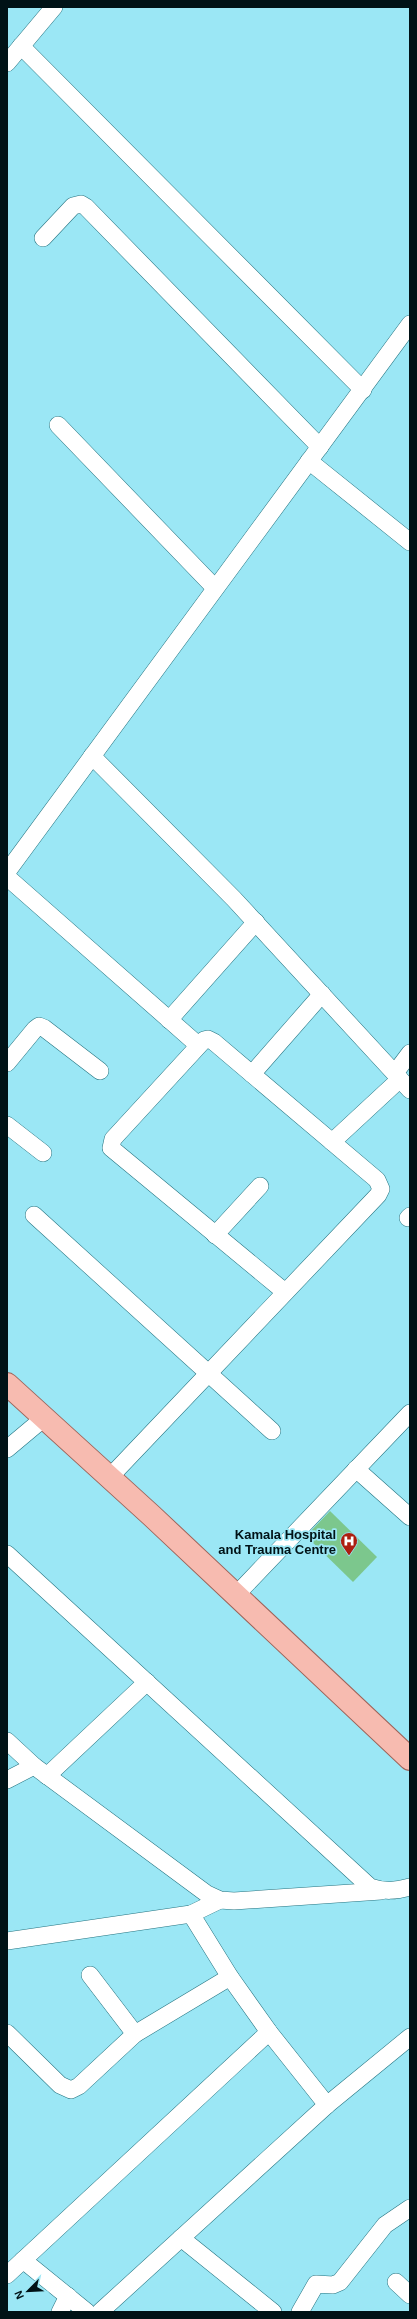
<svg xmlns="http://www.w3.org/2000/svg" width="417" height="2319" font-family="Arial,sans-serif">
<style>
.building{fill:#7cc78d}
.lines{fill:none;stroke-linecap:round;stroke-linejoin:round}
.minor-casing{stroke:#257481;stroke-width:18}
.major-casing{stroke:#9d6258;stroke-width:24}
.minor{stroke:#fff;stroke-width:17}
.major{stroke:#f7bbb0;stroke-width:22}
.labels{text-anchor:middle;dominant-baseline:central;stroke-width:3.5;stroke-linejoin:round;paint-order:stroke}
.poi-label{font-size:13px;font-weight:bold;fill:#001216;stroke:#9be7f5;text-anchor:end}
</style>
<rect width="100%" height="100%" fill="#9be7f5"/>
<polygon class="building" points="330,1511 377,1557 353,1582 306,1536"/>
<g class="lines">
<defs>
<g id="minor">
<polyline points="21,46 363,390"/>
<polyline points="7,63 54,7"/>
<polyline points="43,238 73,206 81,204 86,207 320,447"/>
<polyline points="58,425 215,588"/>
<polyline points="309,461 410,542"/>
<polyline points="92,756 234,899 410,1090"/>
<polyline points="7,872 410,324"/>
<polyline points="7,877 198,1045"/>
<polyline points="169,1020 256,922"/>
<polyline points="7,1063 35,1029 39,1026 44,1028 100,1071"/>
<polyline points="395,1073 410,1053"/>
<polyline points="252,1074 322,994"/>
<polyline points="7,1125 43,1153"/>
<polyline points="332,1142 400,1079"/>
<polyline points="34,1215 272,1431"/>
<polyline points="408,1218 410,1216"/>
<polyline points="215,1235 260,1186"/>
<polyline points="7,1449 44,1418"/>
<polyline points="356,1469 410,1517"/>
<polyline points="109,1478 378,1195 381,1189 377,1180 214,1042 208,1039 204,1040 113,1139 111,1148 285,1292"/>
<path d="M7,1554L370,1887C385,1892 395,1891 410,1887"/>
<polyline points="236,1595 410,1413"/>
<polyline points="7,1741 34,1766 207,1894 220,1900 234,1901 381,1891"/>
<polyline points="47,1776 147,1682"/>
<polyline points="7,1780 34,1766"/>
<polyline points="191,1914 230,1977 269,2032 327,2105"/>
<polyline points="7,1941 191,1914 220,1900"/>
<polyline points="90,1975 135,2034"/>
<polyline points="7,2033 60,2085 71,2090 79,2086 135,2034 230,1977"/>
<polyline points="181,2238 273,2312"/>
<polyline points="23,2260 87,2312"/>
<polyline points="7,2275 269,2032"/>
<polyline points="396,2282 410,2295"/>
<polyline points="60,2312 68,2296"/>
<polyline points="100,2312 327,2105 410,2037"/>
<polyline points="300,2312 316,2284 333,2285 340,2282 385,2225 410,2208"/>
</g>
<polyline id="major" points="7,1384 152,1516 410,1759"/>
</defs>
<use href="#minor" class="minor-casing"/>
<use href="#major" class="major-casing"/>
<use href="#minor" class="minor"/>
<use href="#major" class="major"/>
</g>
<defs>
<symbol id="hospital-pin" viewBox="-11 -11 22 30"><path d="M0 17L-7.5 6A9.5 9.5 0 1 1 7.5 6Z" fill="#ad1e10" stroke="#9be7f5"/><path d="M-5-5h3v3.5h4V-5h3V5h-3V1.5h-4V5h-3Z" fill="#fff"/></symbol>
</defs>
<g fill-rule="evenodd">
<use href="#hospital-pin" x="339" y="1531" width="20" height="27"/>
</g>
<g class="labels">
<g class="poi-label">
<text x="336" y="1534">Kamala Hospital<tspan x="336" dy="15">and Trauma Centre</tspan></text>
</g>
</g>
<rect width="417" height="2319" fill="none" stroke="#001216" stroke-width="16"/>
<g transform="translate(28 2291) rotate(246)" stroke="#9be7f5" stroke-width="3" paint-order="stroke">
<path d="M0-3L7 15L0 10L-7 15Z" fill="#001216"/>
<text y="-6" font-size="11" font-weight="bold" text-anchor="middle" fill="#001216">N</text>
</g>
</svg>
